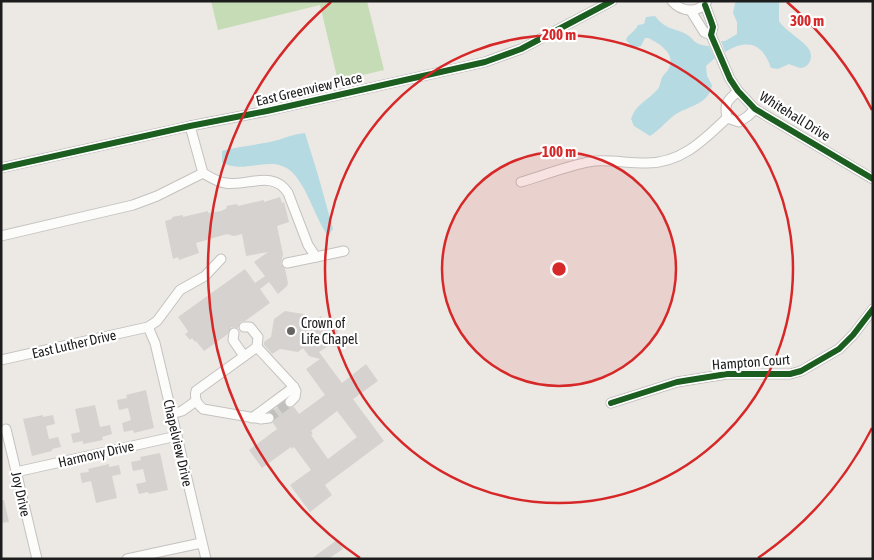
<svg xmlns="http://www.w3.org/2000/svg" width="874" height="560" font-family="'Asap Condensed',sans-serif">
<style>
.forest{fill:#c6dcb6}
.water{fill:#b5dae2}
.building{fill:#d6d2cf;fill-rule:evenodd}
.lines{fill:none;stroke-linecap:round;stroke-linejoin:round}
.minor-tunnel{stroke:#c2c0bc;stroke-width:9;stroke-dasharray:9 4.5;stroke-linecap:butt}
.minor-casing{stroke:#c4c2c0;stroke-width:11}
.minor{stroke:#fcfcfb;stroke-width:9}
.cycleway-casing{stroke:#fff;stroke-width:9}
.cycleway{stroke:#1b5e20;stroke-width:6}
.ring{fill:none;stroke:#d62828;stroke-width:2.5}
.poi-dot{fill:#656462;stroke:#fff;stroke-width:2}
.labels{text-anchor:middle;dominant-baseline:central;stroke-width:4.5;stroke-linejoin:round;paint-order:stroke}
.street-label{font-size:14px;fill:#1c1c1c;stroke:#fff}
.poi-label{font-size:14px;fill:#1c1c1c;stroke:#fff;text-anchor:start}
.centre{fill:#d62828;stroke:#fff;stroke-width:2.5}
.ring-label{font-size:15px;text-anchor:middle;font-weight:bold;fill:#d62828;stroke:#fff;stroke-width:4.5;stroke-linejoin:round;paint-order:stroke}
</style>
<rect width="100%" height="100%" fill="#ece9e4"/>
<polygon class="forest" points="211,1 367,1 384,70 338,81 320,5 218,30"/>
<g class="water">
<path d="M739,1H779V21C784,30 806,42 810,51C813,58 809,68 800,68C796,67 792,65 789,64L778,69L771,68C763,44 748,38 725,52L721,41H725L737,34V22L733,13L735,3Z"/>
<path d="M655,16C664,28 672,28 684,33C695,38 692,45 709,46L715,58L706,66L707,76L712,85C709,106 685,106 672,117C665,123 658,131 650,136L634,126L631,119C635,105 647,101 657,90C661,86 660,80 663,76C664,74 667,72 668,70C678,55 659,43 648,38H645L641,46L633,48L626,40C627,35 635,32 638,25L644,24L646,17Z"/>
<path d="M305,133L318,175L333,229L328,236C314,216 309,190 292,172C271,153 243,176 222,162V151C240,146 259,145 278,140C287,137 295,134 305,133Z"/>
</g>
<g class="building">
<polygon points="280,197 282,203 284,202 289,222 277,226 283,254 281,264 285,269 288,283 287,286 278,294 269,282 260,289 270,303 245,321 240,322 238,328 231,327 228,334 204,351 196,341 195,342 192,338 190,340 185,334 188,332 186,328 178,317 245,269 255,283 265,276 254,262 268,252 246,256 242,234 234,236 227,234 196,243 199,253 179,260 178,257 173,259 165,221 172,219 172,217 183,215 183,217 208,211 208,213 221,211 227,208 226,206 237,204 238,206 264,200 264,202"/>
<path d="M285,311L303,314L311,324L321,316L330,328L338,330L335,347L328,346L319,352L342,383L366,364L378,381L353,399L384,441L325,485L332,495L310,512L290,485L311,470L294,447L292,449L291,447L262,468L249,450L277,429L273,423L275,417L271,412L284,402L288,408L294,407L299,414L325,395L306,369L320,359L309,356L303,348L298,352L280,349L272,354L264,345V342L271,337L274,319ZM337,411L357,437L328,459L311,435L313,434L311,431Z"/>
<polygon points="146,390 154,428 134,433 133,430 124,432 122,423 131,420 128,408 119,410 117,400 127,398 126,395"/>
<polygon points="95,405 100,427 110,425 112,434 102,437 103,440 83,444 83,441 73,443 71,434 80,432 75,409"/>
<polygon points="43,415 43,417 53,415 55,424 46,426 49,439 58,437 61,447 52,449 52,451 32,456 23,419"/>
<polygon points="160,453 168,490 149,494 148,492 139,494 136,484 146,482 143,469 133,471 131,462 141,460 140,457"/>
<polygon points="109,464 109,467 119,465 121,474 112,476 117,498 96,503 91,481 82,483 80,473 89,472 88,469"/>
<polygon points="1,500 4,500 9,522 1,523"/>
<polygon points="337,540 343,549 328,559 311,559"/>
</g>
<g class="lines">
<polyline class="minor-tunnel" points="269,418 290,402"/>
<defs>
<g id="minor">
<path d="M672,1C681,12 698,14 707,1"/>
<polyline points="705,5 711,21 713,27 711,35 730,79 738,91 755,109 873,179"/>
<polyline points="691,11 704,32 711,35"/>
<polyline points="727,118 739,122 748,116 755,109"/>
<polyline points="1,168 190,126 267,111 485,62 521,49 612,1"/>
<path d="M203,173C210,177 217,182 225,183C246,187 273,169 288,193L308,245L316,257L344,251"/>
<path d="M521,182C542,176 575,163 595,161C612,160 628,163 645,163C680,164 703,141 727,118C724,103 727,101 738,91"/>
<polyline points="1,236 133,205 157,196 203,173 190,126"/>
<polyline points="287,263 316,257"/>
<polyline points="148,327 155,343 206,559"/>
<polyline points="244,327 250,327 258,337 257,347"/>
<polyline points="234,333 233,340 244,356"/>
<polyline points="1,360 148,327 157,321 180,290 205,276 221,259"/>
<polyline points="611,403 677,382 727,374 790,374 801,371 839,349 853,335 873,309"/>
<polyline points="171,414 182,411 196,401"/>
<polyline points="252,418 294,387"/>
<path d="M269,418L261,419L203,409C197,404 194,399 196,391L257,347L293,386L296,391L295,397L290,402"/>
<polyline points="6,429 37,559"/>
<polyline points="16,472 177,436"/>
<polyline points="127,559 201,543"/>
</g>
</defs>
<use href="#minor" class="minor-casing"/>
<use href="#minor" class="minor"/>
<defs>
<g id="cycleway">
<polyline points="705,5 711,21 713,27 711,35 730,79 738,91 755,109 873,179"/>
<polyline points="1,168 190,126 267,111 485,62 521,49 612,1"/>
<polyline points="611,403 677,382 727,374 790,374 801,371 839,349 853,335 873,309"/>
</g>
</defs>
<use href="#cycleway" class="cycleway-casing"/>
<use href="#cycleway" class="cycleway"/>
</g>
<circle cx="559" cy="269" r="117" fill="#d62828" fill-opacity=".12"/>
<g class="ring">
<circle cx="559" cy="269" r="117"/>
<circle cx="559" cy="269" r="234"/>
<path d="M872 428A351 351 0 0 1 758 558M360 558A351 351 0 0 1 331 2M787 2A351 351 0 0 1 872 110"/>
</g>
<circle class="poi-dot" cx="291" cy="331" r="5"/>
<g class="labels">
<g class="street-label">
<text transform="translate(309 89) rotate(-13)">East Greenview Place</text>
<text transform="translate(795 116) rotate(32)">Whitehall Drive</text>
<text transform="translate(74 344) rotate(-13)">East Luther Drive</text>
<text transform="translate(751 362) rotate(-4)">Hampton Court</text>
<text transform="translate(178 443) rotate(77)">Chapelview Drive</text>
<text transform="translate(96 454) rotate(-13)">Harmony Drive</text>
<text transform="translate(21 494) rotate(77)">Joy Drive</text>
</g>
<g class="poi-label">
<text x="301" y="323">Crown of<tspan x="301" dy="16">Life Chapel</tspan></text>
</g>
</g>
<circle cx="559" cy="269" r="8" class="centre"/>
<g class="ring-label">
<text x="807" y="26">300 m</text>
<text x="559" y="40">200 m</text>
<text x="559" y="157">100 m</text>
</g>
<rect width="874" height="560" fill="none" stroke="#1c1c1c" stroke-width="5"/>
</svg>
